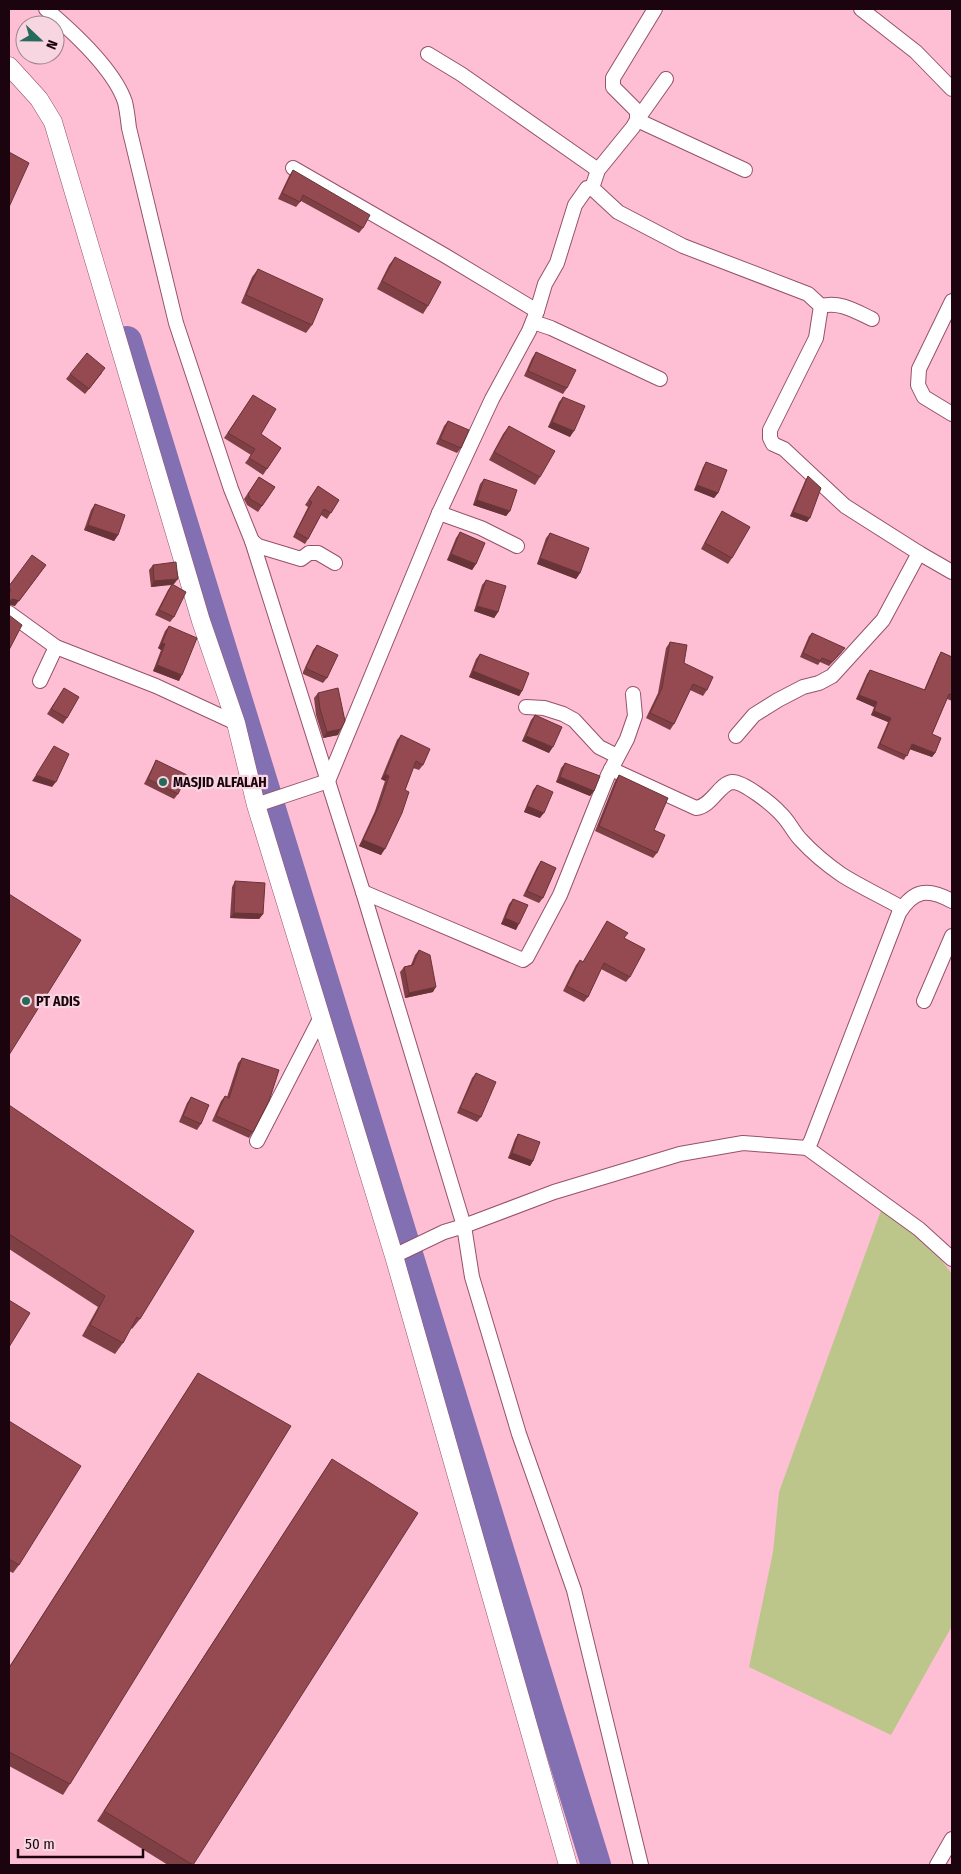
<svg xmlns="http://www.w3.org/2000/svg" width="961" height="1874" font-family="'Fira Sans Condensed',sans-serif">
<style>
.green{fill:#bdc68a}
.lines{fill:none;stroke-linecap:round;stroke-linejoin:round}
.river{stroke:#8270b2;stroke-width:30}
.minor-casing{stroke:#96516c;stroke-width:16}
.tertiary-casing{stroke:#96516c;stroke-width:19}
.minor{stroke:#fff;stroke-width:14}
.tertiary{stroke:#fff;stroke-width:18}
.wall{fill:#7f4045}
.shaded-wall{fill:#683438}
.building{fill:#944a50;stroke:#683438}
.poi-dot{fill:#276a5b;stroke:#f7d6e1;stroke-width:2}
.labels{text-anchor:middle;dominant-baseline:central;stroke-width:4.5;stroke-linejoin:round;paint-order:stroke}
.poi-label{font-size:14px;font-weight:bold;fill:#1c040e;stroke:#f7d6e1;text-anchor:start}
</style>
<rect width="100%" height="100%" fill="#febfd5"/>
<polygon class="green" points="883,1205 942,1261 952,1274 952,1626 891,1735 749,1667 773,1552 779,1492"/>
<g class="lines">
<polyline class="river" points="127,341 596,1865"/>
<defs>
<g id="minor">
<path d="M46,9C72,31 114,69 125,102C127,110 128,120 129,128L176,323L231,489L252,541L363,892L464,1226L472,1277L519,1434L574,1590L641,1865"/>
<polyline points="861,9 916,52 952,89"/>
<polyline points="428,54 461,74 598,170"/>
<polyline points="666,79 637,120 745,170"/>
<polyline points="293,168 444,255 537,311"/>
<polyline points="592,188 598,170 633,127 637,120 637,111 613,87 613,78 655,9"/>
<polyline points="952,301 919,369 918,385 924,397 952,414"/>
<path d="M821,306C840,301 855,311 872,319"/>
<polyline points="533,322 551,328 660,379"/>
<polyline points="439,513 481,528 517,546"/>
<polyline points="252,541 258,546 301,559 309,553 318,553 335,563"/>
<polyline points="9,613 56,647 156,686 236,723"/>
<polyline points="40,681 56,647"/>
<polyline points="526,707 544,708 563,714 574,720 599,747 617,756"/>
<polyline points="736,736 754,715 778,700 803,687 819,683 832,676 883,620 919,553"/>
<path d="M611,769L696,808C712,806 719,784 732,782C743,781 773,805 780,813C789,821 793,832 801,840C812,852 829,866 842,875C861,887 883,897 902,908"/>
<polyline points="256,805 328,781 439,513 492,399 529,331 537,311 545,284 557,263 575,205 587,188 592,188 618,212 683,246 808,294 821,306 816,338 770,430 770,438 773,444 784,449 845,506 919,553 952,572"/>
<polyline points="363,892 523,960 527,957 560,895 608,775 627,739 635,716 633,694"/>
<polyline points="924,1001 952,936"/>
<polyline points="257,1141 321,1017"/>
<path d="M807,1148L811,1141L899,913C914,889 928,888 952,901"/>
<polyline points="394,1256 444,1232 464,1226 554,1192 680,1154 743,1143 807,1148 919,1229 952,1259"/>
<polyline points="937,1865 952,1839"/>
</g>
<polyline id="tertiary" points="9,66 39,99 53,122 201,621 236,723 256,805 394,1256 568,1865"/>
</defs>
<use href="#minor" class="minor-casing"/>
<use href="#tertiary" class="tertiary-casing"/>
<use href="#minor" class="minor"/>
<use href="#tertiary" class="tertiary"/>
</g>
<g class="wall">
<polygon points="293,170 363,228 359,233 301,201 296,207 278,199 289,176"/>
<polygon points="395,257 428,306 423,314 377,289 389,265"/>
<polygon points="258,269 312,325 306,333 241,303 252,277"/>
<polygon points="536,352 567,388 563,394 524,376 532,358"/>
<polygon points="102,373 85,394 66,379 70,374"/>
<polygon points="253,395 261,434 281,448 263,475 245,463 251,455 224,438"/>
<polygon points="563,397 570,437 548,427 559,402"/>
<polygon points="448,421 461,448 457,453 436,444 444,426"/>
<polygon points="509,426 540,477 535,485 489,460 503,434"/>
<polygon points="706,462 718,493 714,498 694,490 703,467"/>
<polygon points="808,476 807,522 790,516 805,481"/>
<polygon points="259,477 275,487 258,512 247,505 244,499"/>
<polygon points="484,479 510,511 506,516 473,505 480,484"/>
<polygon points="318,486 339,500 327,519 321,515 308,539 305,544 293,537 308,507 305,505"/>
<polygon points="95,504 118,535 114,541 84,530 91,510"/>
<polygon points="722,511 732,558 728,564 701,549 718,517"/>
<polygon points="460,532 476,564 472,570 447,560 456,538"/>
<polygon points="550,533 580,573 576,579 537,564 546,538"/>
<polygon points="153,565 174,584 172,585 174,617 170,622 155,615 168,590 172,585 151,587 149,570"/>
<polygon points="486,580 498,612 494,618 474,611 482,585"/>
<polygon points="169,626 179,681 153,671 161,650 158,648 165,631"/>
<polygon points="812,633 842,652 829,666 820,662 818,665 800,657 809,636"/>
<polygon points="670,642 684,663 707,690 703,696 690,690 674,724 670,730 646,718 658,693 666,648"/>
<polygon points="317,645 327,678 323,683 303,674 303,672 313,650"/>
<polygon points="941,652 952,657 952,701 947,699 932,734 935,753 932,757 910,749 904,760 877,748 888,722 871,715 874,707 856,699 867,674 870,670 924,690 938,657"/>
<polygon points="480,654 522,691 519,696 469,677 476,659"/>
<polygon points="64,688 67,718 63,724 47,714"/>
<polygon points="318,693 338,735 323,738 316,715 314,698"/>
<polygon points="535,715 549,753 522,741 531,720"/>
<polygon points="401,735 423,765 419,770 413,768 381,855 359,846 375,811 385,781 381,779 397,740"/>
<polygon points="156,760 178,794 174,799 144,784"/>
<polygon points="565,763 594,791 590,796 556,782 561,768"/>
<polygon points="619,775 654,830 657,853 653,858 595,831 615,781"/>
<polygon points="537,785 540,818 524,812 533,790"/>
<polygon points="541,861 543,898 539,903 523,896 537,867"/>
<polygon points="235,881 263,914 259,919 230,918 232,887"/>
<polygon points="513,899 516,930 501,924 509,904"/>
<polygon points="607,921 624,938 630,977 626,982 601,969 588,997 584,1002 563,991 576,965 580,960 583,962"/>
<polygon points="419,950 433,992 405,998 400,972 404,967 411,965 415,955"/>
<polygon points="242,1058 253,1132 249,1138 212,1121 221,1101 225,1096 227,1097 238,1063"/>
<polygon points="476,1073 481,1117 477,1122 457,1113 472,1078"/>
<polygon points="191,1097 201,1124 197,1130 179,1122 187,1103"/>
<polygon points="9,1105 140,1319 132,1329 131,1328 123,1343 115,1354 82,1336 98,1307 9,1249"/>
<polygon points="518,1134 533,1161 530,1166 508,1158 515,1139"/>
<polygon points="198,1373 70,1784 63,1795 9,1766 9,1667"/>
<polygon points="9,1421 19,1565 13,1573 9,1571"/>
<polygon points="332,1459 193,1865 168,1865 97,1821"/>
</g>
<g class="shaded-wall">
<polygon points="552,422 574,431 570,437 548,427"/>
<polygon points="697,485 718,493 714,498 694,490"/>
<polygon points="477,500 510,511 506,516 473,505"/>
<polygon points="793,512 810,518 807,522 790,516"/>
<polygon points="88,525 118,535 114,541 84,530"/>
<polygon points="451,554 476,564 472,570 447,560"/>
<polygon points="540,558 580,573 576,579 537,564"/>
<polygon points="46,565 15,606 9,605 9,601"/>
<polygon points="178,579 174,584 151,587 154,581"/>
<polygon points="477,606 498,612 494,618 474,611"/>
<polygon points="162,643 165,644 161,650 158,648"/>
<polygon points="157,665 182,675 179,681 153,671"/>
<polygon points="473,671 522,691 519,696 469,677"/>
<polygon points="859,695 877,702 874,707 856,699"/>
<polygon points="874,711 891,718 888,722 871,715"/>
<polygon points="341,729 338,735 323,738 327,732"/>
<polygon points="526,736 553,747 549,753 522,741"/>
<polygon points="912,744 935,753 932,757 909,749"/>
<polygon points="385,774 389,776 385,781 381,779"/>
<polygon points="36,775 56,782 52,787 32,781"/>
<polygon points="560,777 594,791 590,796 556,782"/>
<polygon points="527,806 544,813 540,818 524,812"/>
<polygon points="363,840 385,849 381,855 359,846"/>
<polygon points="234,913 263,914 259,919 230,918"/>
<polygon points="505,918 519,924 516,930 501,924"/>
<polygon points="436,987 433,992 405,998 409,993"/>
<polygon points="512,1153 533,1161 530,1166 508,1158"/>
</g>
<g class="building">
<polygon points="9,152 29,163 9,207"/>
<polygon points="293,170 370,215 363,228 303,195 300,202 282,193"/>
<polygon points="395,257 441,282 428,306 382,281"/>
<polygon points="258,269 323,299 312,325 246,295"/>
<polygon points="536,352 576,370 567,388 528,371"/>
<polygon points="87,353 105,368 89,389 70,374"/>
<polygon points="253,395 276,409 261,434 281,448 267,469 249,458 255,449 228,433"/>
<polygon points="563,397 585,406 574,431 552,422"/>
<polygon points="448,421 469,430 461,448 440,439"/>
<polygon points="509,426 555,451 540,477 494,452"/>
<polygon points="706,462 727,470 718,493 697,485"/>
<polygon points="808,476 821,488 810,518 793,512"/>
<polygon points="259,477 275,487 262,506 250,499 248,494"/>
<polygon points="484,479 517,490 510,511 477,500"/>
<polygon points="318,486 339,500 331,513 324,509 308,539 296,532 312,502 309,500"/>
<polygon points="95,504 125,515 118,535 88,525"/>
<polygon points="722,511 750,527 732,558 705,543"/>
<polygon points="460,532 485,543 476,564 451,554"/>
<polygon points="550,533 589,548 580,573 540,558"/>
<polygon points="32,555 46,565 19,601 13,599 9,601 9,593 11,590 9,588 9,586"/>
<polygon points="176,562 178,579 154,581 153,565"/>
<polygon points="486,580 506,586 498,612 477,606"/>
<polygon points="172,584 186,592 174,617 159,610"/>
<polygon points="9,615 22,625 9,650"/>
<polygon points="169,626 197,638 182,675 157,665 165,644 162,643"/>
<polygon points="812,633 845,648 832,662 822,658 820,661 803,653"/>
<polygon points="670,642 687,645 684,663 713,677 707,690 693,684 674,724 650,713 662,688"/>
<polygon points="317,645 338,655 327,678 307,669 306,667"/>
<polygon points="941,652 952,657 952,695 949,694 932,734 941,738 935,753 912,744 907,756 880,744 891,718 874,711 877,702 859,695 870,670 925,690"/>
<polygon points="480,654 529,673 522,691 473,671"/>
<polygon points="64,688 79,697 67,718 51,709"/>
<polygon points="338,688 345,721 341,729 327,732 320,709 318,693"/>
<polygon points="535,715 562,727 553,747 526,736"/>
<polygon points="401,735 430,749 423,765 416,761 405,790 409,792 402,813 385,849 363,840 379,806 389,776 385,774"/>
<polygon points="54,746 69,754 56,782 36,775"/>
<polygon points="156,760 187,775 178,794 148,779"/>
<polygon points="565,763 600,776 594,791 560,777"/>
<polygon points="619,775 668,798 654,830 665,835 657,853 599,826"/>
<polygon points="537,785 553,792 544,813 527,806"/>
<polygon points="541,861 556,868 543,898 527,891"/>
<polygon points="235,881 265,883 263,914 234,913"/>
<polygon points="9,894 81,940 9,1055"/>
<polygon points="513,899 528,905 519,924 505,918"/>
<polygon points="607,921 628,933 624,938 645,949 630,977 604,963 588,997 567,986 580,960 583,962"/>
<polygon points="419,950 430,955 436,987 409,993 404,967 413,965"/>
<polygon points="242,1058 279,1070 269,1101 253,1132 216,1116 225,1096 229,1098"/>
<polygon points="476,1073 496,1082 481,1117 460,1108"/>
<polygon points="191,1097 209,1105 201,1124 183,1116"/>
<polygon points="9,1105 194,1231 140,1319 137,1317 123,1343 90,1325 105,1296 9,1234"/>
<polygon points="518,1134 540,1142 533,1161 512,1153"/>
<polygon points="9,1300 30,1313 9,1347"/>
<polygon points="198,1373 291,1426 70,1784 9,1752 9,1668"/>
<polygon points="9,1421 81,1466 19,1565 9,1559"/>
<polygon points="332,1459 418,1513 193,1865 104,1811"/>
</g>
<g class="poi-dot">
<circle cx="163" cy="782" r="5"/>
<circle cx="26" cy="1001" r="5"/>
</g>
<g class="labels">
<g class="poi-label">
<text x="173" y="782">MASJID ALFALAH</text>
<text x="36" y="1001">PT ADIS</text>
</g>
</g>
<rect width="961" height="1874" fill="none" stroke="#1c040e" stroke-width="20"/>
<g transform="translate(40 40) rotate(112)"><circle r="24" fill="#f7d6e1" stroke="#9f828d"/>
<path d="M0-4L9 19L0 12L-9 19Z" fill="#276a5b"/>
<text y="-8" font-size="14" font-weight="bold" text-anchor="middle" fill="#1c040e">N</text>
</g>
<path d="M18 1849v8h125v-8" fill="none" stroke="#1c040e" stroke-width="2.5"/>
<text x="25" y="1849" font-size="15" fill="#1c040e" stroke="#f7d6e1" stroke-width="4" paint-order="stroke">50 m</text>
</svg>
